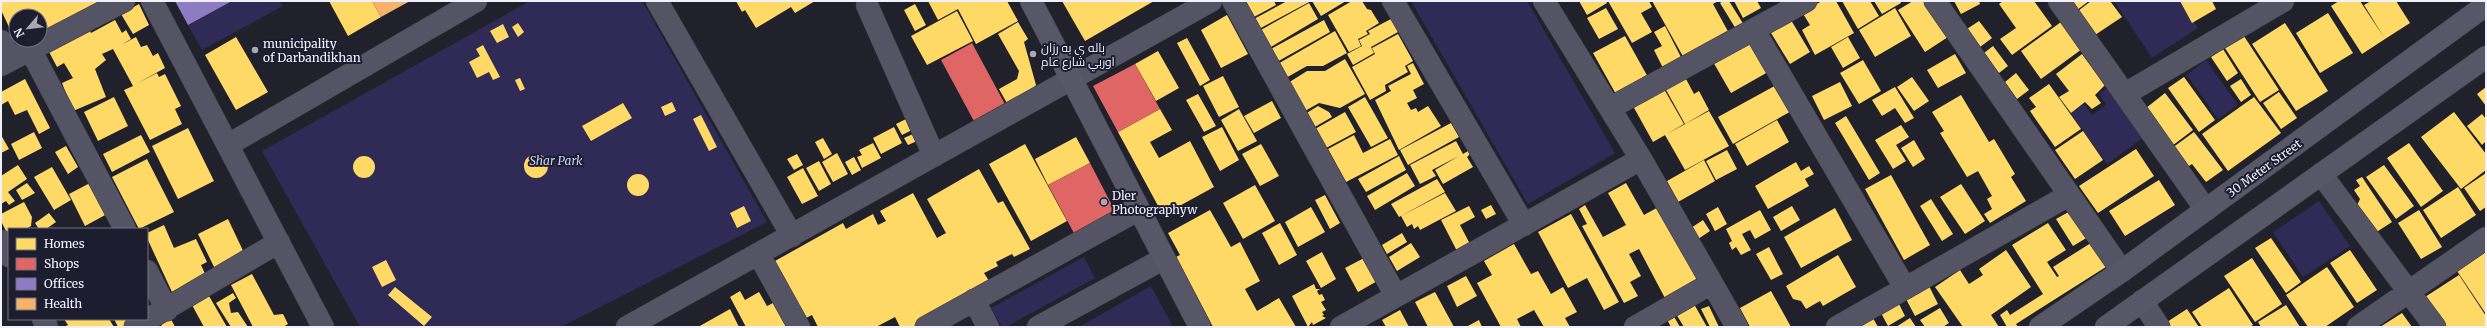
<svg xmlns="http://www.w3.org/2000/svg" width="2487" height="328" font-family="Merriweather,Cairo,serif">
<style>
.green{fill:#2f2b56}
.homes{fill:#ffd966}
.shops{fill:#e06666}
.offices{fill:#8e7cc3}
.health{fill:#f6b26b}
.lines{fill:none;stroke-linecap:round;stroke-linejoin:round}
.street-casing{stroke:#3b3b44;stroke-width:23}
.secondary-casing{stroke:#3b3b44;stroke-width:23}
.street{stroke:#555464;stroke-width:22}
.secondary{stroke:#575768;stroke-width:22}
.poi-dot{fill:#a8a8b4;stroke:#1d1d30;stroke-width:1.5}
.labels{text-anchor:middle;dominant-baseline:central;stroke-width:4;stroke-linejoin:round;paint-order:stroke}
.poi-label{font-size:12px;fill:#f1f1fe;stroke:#1d1d30;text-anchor:start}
.park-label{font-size:12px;font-style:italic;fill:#cbccf4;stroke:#1d1d30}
.street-label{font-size:12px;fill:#f1f1fe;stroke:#1d1d30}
</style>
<rect width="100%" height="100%" fill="#21212c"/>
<path class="green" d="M232 1H280L283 6 202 50 188 25Z
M530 1H642L767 222 561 327H360L262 151Z
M1411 1H1527L1615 153 1528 204Z
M2114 1H2180L2198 28 2152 58Z
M2206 60 2238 105 2218 119 2187 75Z
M2108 87 2144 137 2107 164 2071 114 2084 104 2092 115 2106 105 2099 94Z
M2319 201 2350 246 2303 277 2273 232Z
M1084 257 1095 278 1006 327H1002L991 308Z
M1151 286 1173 327H1079Z"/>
<path class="homes" d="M1 1H107L40 33V16H16V40H25L17 44 1 10Z
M329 1H372L381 17 348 36Z
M736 1H815L795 13 791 7 756 28 745 10 742 12Z
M928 1H1007L1018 21 976 44 958 9 938 20Z
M1062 1H1154L1085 41Z
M1243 1H1274L1276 5 1252 18Z
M1287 1H1311L1257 30 1252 20Z
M1312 1H1346L1321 16Z
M1352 1H1362L1367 9 1371 10 1379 23 1366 31 1368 34 1358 39 1361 46 1349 52 1328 15Z
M1579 1H1606L1607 3 1587 15Z
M1608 1H1649L1652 7 1641 13 1652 32 1632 43Z
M1652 1H1718L1713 4 1730 35 1685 60Z
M1723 1H1729L1744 25 1736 29 1720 3Z
M1734 1H1757L1761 8 1743 18Z
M1822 1H1836L1854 33 1815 55 1802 30 1810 25 1802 12Z
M1842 1H1870L1879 16 1858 29Z
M1874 1H1900L1901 3 1882 14Z
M1913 1H1926L1948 37 1925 52 1898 10Z
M1954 1H1979L1980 4 1961 14Z
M2003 1H2034L2052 26 2012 55 2000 39 2016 28 1999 4Z
M2070 1H2089L2077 10Z
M2091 1H2110L2122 17 2095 35 2078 11Z
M2180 1H2212L2216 9 2192 23Z
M2339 1H2360L2385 39 2362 54 2331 6Z
M2371 1H2396L2410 23 2385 39 2364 5Z
M1309 3 1318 19 1269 48 1259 31Z
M139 4 149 25 133 34 121 14Z
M915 4 926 25 915 31 904 10Z
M1606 8 1618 29 1599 39 1587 18Z
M1895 8 1911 36 1875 57 1859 30Z
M957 11 973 41 927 65 911 36Z
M2328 13 2353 53 2320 73 2296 33Z
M1227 15 1248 54 1221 68 1201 30Z
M1391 19 1398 32 1371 47 1374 53 1353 65 1347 54 1362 46 1359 40 1370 34 1368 31Z
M115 20 122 33 126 30 131 39 121 45 136 37 141 47 147 45 153 56 158 53 165 68 136 84 157 73 159 77 165 74 181 106 175 109 182 124 150 140 124 90 133 86 113 49 102 54 106 60 95 69 106 97 73 111 62 83 73 78 64 63 57 67 47 48 88 26 91 33Z
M1324 20 1330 32 1275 63 1269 50Z
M1791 20 1810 52 1790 64 1771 33Z
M1979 21 1992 38 1980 47 1967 29Z
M1018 22 1028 39 1024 42 1036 85 1029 94 1008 105 999 89 1017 79 1019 71 998 34Z
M2061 22 2082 49 2041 79 2021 51Z
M518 23 524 32 518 37 512 27Z
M2285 23 2328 91 2296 111 2252 44Z
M503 24 509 37 497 43 490 31Z
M1665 26 1683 61 1664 70 1654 50 1662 46 1654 32Z
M1335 31 1347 53 1323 66H1307L1284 79 1276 65Z
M2242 33 2279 90 2260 102 2223 45Z
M1398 34 1413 61 1405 66 1408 72 1385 85 1386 91 1370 100 1352 67 1375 54 1372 48Z
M1625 36 1649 79 1617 96 1593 53Z
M236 37 268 92 236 110 205 55Z
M1848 37 1860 58 1843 68 1831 47Z
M1187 38 1210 80 1200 86 1177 43Z
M1750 39 1768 72 1731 93 1712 60Z
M483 45 500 77 493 80 489 72 477 78 469 62 480 56 476 49Z
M1993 46 2008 66 1999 73 1984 53Z
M2223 49 2238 73 2227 81 2211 57Z
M1158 51 1179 88 1156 101 1135 64Z
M1955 54 1966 73 1938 88 1927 70Z
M2082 54 2105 85 2095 95 2101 103 2092 109 2085 102 2071 113 2059 97 2069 91 2056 74Z
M1345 59 1365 94 1340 108 1319 103 1305 111 1288 83 1307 71H1325Z
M1863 60 1881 91 1859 104 1840 73Z
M1413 63 1424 84 1413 90 1417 98 1407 103 1411 110 1416 108 1418 112 1428 106 1441 126 1399 150 1375 100 1391 91 1388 86 1411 74 1407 66Z
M2016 73 2029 90 2017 99 2005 82Z
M1223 76 1239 107 1219 117 1203 86Z
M1685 77 1694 94 1699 91 1709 110 1685 124 1665 88Z
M1912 77 1929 101 1914 111 1897 87Z
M2184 77 2215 120 2199 132 2168 88Z
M520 78 525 89 520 91 515 80Z
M25 79 50 128 39 134 27 110 15 115 8 101 1 105V92Z
M2241 79 2251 95 2241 102 2230 86Z
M1840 82 1852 106 1824 120 1812 96Z
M1780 83 1795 109 1733 144 1718 117Z
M2049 84 2081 129 2055 147 2030 111 2036 107 2029 98Z
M1895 87 1914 118 1905 123 1895 108 1882 116 1872 100Z
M2486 87V106L2477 94Z
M1664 89 1684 124 1653 142 1633 106Z
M2279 92 2297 118 2281 129 2263 103Z
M2165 93 2193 130 2168 149 2141 112Z
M1198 94 1216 126 1204 132 1186 100Z
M1961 95 1989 142 1994 139 2015 174 2011 177 2026 201 1990 223 1984 214 1992 209 1987 199 1992 196 1978 171 1967 177 1940 133 1944 131 1932 112Z
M114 97 128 126 98 141 84 112Z
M1365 97 1388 138 1371 147 1348 107Z
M2254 97 2281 133 2228 171 2202 134Z
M1272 101 1281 118 1254 133 1244 116Z
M672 102 676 111 665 116 661 107Z
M623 103 632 118 591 141 582 126Z
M1318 106 1329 112 1332 117 1313 128 1305 114Z
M1160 109 1172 130 1150 142 1159 158 1190 141 1214 187 1163 215 1118 132Z
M1239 109 1257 141 1238 151 1221 120Z
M1709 111 1729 146 1685 170 1665 135Z
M1345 112 1356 132 1326 148 1315 129Z
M2454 112 2486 154V170L2461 189 2421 137Z
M2482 114 2486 119V141L2482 145 2467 126Z
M701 115 717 147 709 151 693 119Z
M1846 116 1880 173 1869 180 1835 123Z
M908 118 914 129 902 135 896 124Z
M1777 120 1789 142 1747 166 1735 144Z
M1451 123 1459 137 1408 165 1400 150Z
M1901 125 1909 137 1896 145 1906 161 1893 169 1875 140Z
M894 127 902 143 881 154 873 138Z
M1222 127 1239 160 1220 171 1202 137Z
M188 128 214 181 178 199 152 146Z
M2083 131 2103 160 2075 179 2055 150Z
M34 132 42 148 19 160 11 144Z
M2194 132 2223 170 2206 182 2192 164 2183 170 2168 151Z
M913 134 917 141 908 145 904 138Z
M1 135 9 149 1 153Z
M141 135 150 152 112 172 103 154Z
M1354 135 1363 153 1390 139 1398 155 1346 182 1328 149Z
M1076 137 1090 163 1048 185 1035 159Z
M823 138 832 154 824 159 815 142Z
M1914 140 1925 159 1913 167 1901 148Z
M1456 141 1463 154 1468 151 1470 154 1467 157 1473 167 1443 184 1435 170 1459 156 1432 170 1436 176 1420 184 1410 165Z
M873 143 881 158 862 168 857 157 862 155 859 150Z
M2409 143 2443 191 2421 207 2387 158Z
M1025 144 1067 221 1031 241 989 164Z
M1261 144 1279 176 1260 186 1242 154Z
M66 146 78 167 68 174 55 152Z
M2136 149 2154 176 2098 213 2079 186Z
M1727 150 1737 169 1716 180 1706 161Z
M837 153 848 174 833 182 822 162Z
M797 154 803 165 794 170 787 159Z
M524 166a12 12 0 1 1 24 0a12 12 0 1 1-24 0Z
M1399 156 1406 170 1366 192 1358 179Z
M353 167a11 11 0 1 1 22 0a11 11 0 1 1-22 0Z
M854 157 861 170 852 175 845 162Z
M147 159 174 212 139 229 112 177Z
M1704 160 1715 181 1678 202 1667 181Z
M819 161 831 184 819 191 806 168Z
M1796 162 1801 171 1809 166 1814 174 1805 179 1809 186 1768 209 1755 186Z
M18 165 27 179 8 192 15 201 9 205 6 201 1 204V176Z
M2384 165 2414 206 2396 219 2366 177Z
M52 167 71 200 54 210 34 177Z
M803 168 818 196 802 204 787 177Z
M979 169 998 203 1003 201 1030 249 1014 257 1012 254 996 262 998 266 984 273 989 281 916 327H900L895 317 876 327H818L812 315 806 318 775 261 843 223 846 229 873 214 878 225 886 221 880 211 913 193 937 238 946 233 927 199Z
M1407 173 1415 186 1375 210 1367 196Z
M2486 173V207L2480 211 2464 188Z
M627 185a11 11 0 1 1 22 0a11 11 0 1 1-22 0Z
M1891 175 1930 245 1904 260 1865 189Z
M2362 177 2392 222 2372 235 2355 210 2360 199 2354 190 2360 186 2356 180Z
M1437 179 1445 192 1399 217 1391 204Z
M2159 180 2175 205 2125 236 2109 211Z
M27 183 35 193 22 200 16 190Z
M90 183 107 214 85 226 69 194Z
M1626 183 1644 215 1662 205 1703 280 1666 300 1639 249 1629 254 1641 276 1630 282 1638 296 1624 303 1582 226 1587 224 1579 209 1585 205 1603 237 1626 225 1608 193Z
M1961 184 1985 221 1965 234 1940 197Z
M1255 185 1275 221 1243 239 1223 203Z
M2458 187 2476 215 2441 238 2423 210Z
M1445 193 1456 211 1420 230 1418 226 1414 229 1412 224 1407 227 1401 216Z
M1325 195 1340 223 1330 229 1315 200Z
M1931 199 1953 234 1942 241 1920 206Z
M24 202 32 217 31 226 26 229H9V237L1 221V214Z
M1491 205 1496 214 1486 219 1481 210Z
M744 206 751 221 737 228 730 213Z
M1469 206 1475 217 1460 225 1470 244 1457 251 1441 220Z
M1792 206 1800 220 1781 231 1773 217Z
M1311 207 1325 232 1298 247 1285 222Z
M1718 207 1727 224 1715 231 1706 214Z
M1835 208 1852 240 1801 268 1784 237Z
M1210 210 1231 247 1240 242 1260 281 1245 289 1257 311 1279 298 1296 327H1213L1176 257 1180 255 1168 233Z
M1760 210 1771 230 1755 239 1750 230 1742 234 1751 250 1741 255 1736 247 1732 250 1729 243 1732 241 1726 229Z
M2072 210 2088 237 2073 246 2056 219Z
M2419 210 2442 247 2421 259 2398 223Z
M49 213 56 222 46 229H39L35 223Z
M1571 214 1619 302 1604 310 1587 278 1568 288 1538 232Z
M228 219 246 257 216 271 198 234Z
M1703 220 1710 231 1698 239 1691 228Z
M1280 223 1297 255 1279 265 1262 233Z
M2048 223 2066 250 2047 262 2057 277 2059 276 2053 267 2094 241 2109 265 2016 324 2018 327H2007L2000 315 2007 310 2010 315 2043 294 2012 245Z
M164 225 174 248 196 239 207 262 201 265 206 276 172 292 147 238V233Z
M1402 233 1407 242 1387 254 1382 245Z
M2271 238 2301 282 2286 293 2255 248Z
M1411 243 1420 257 1397 271 1389 257Z
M1514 244 1531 274 1538 271 1551 294 1563 287 1577 312 1565 318 1570 327H1544L1534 310 1517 319 1521 327H1501L1477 283 1492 275 1484 261Z
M1769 247 1783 274 1771 280 1756 254Z
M2006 250 2031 287 1991 315 1999 327H1963L1935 287 1960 270 1969 284 1983 275 1979 269Z
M2350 250 2377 290 2357 303 2330 263Z
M1322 252 1336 279 1321 288 1306 261Z
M2486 252V314L2457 271Z
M1838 255 1856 287 1823 306 1820 301 1806 309 1801 301 1793 299 1786 286Z
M1366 257 1379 280 1358 292 1345 268Z
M2252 258 2282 304 2255 322 2224 276Z
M386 260 396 280 382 287 372 267Z
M2327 267 2354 307 2325 327H2308L2286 295Z
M252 274 274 315 283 314 288 324 283 327H253L231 285Z
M2459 275 2486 316V327H2445L2425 297Z
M1466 276 1477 296 1457 307 1447 286Z
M1314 284 1316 289H1320L1317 291 1319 295 1322 294 1325 300 1321 302 1326 310 1322 312 1324 315 1322 316 1326 318 1313 325 1312 322 1308 327 1292 296Z
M1929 286 1938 304 1915 316 1906 299Z
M395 287 432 317 424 326 388 295Z
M2229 288 2253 325 2250 327H2202L2192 312Z
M740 291 745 300 759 292 767 306 777 301 791 327H746L730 297Z
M1771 291 1791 327H1750L1740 308Z
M1435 292 1454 327H1428L1415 302Z
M233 293 236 298 229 303 231 313 238 312 248 327H231L216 303Z
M209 296 227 327H204L192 305Z
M1694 304 1707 327H1684L1676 314Z
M1899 304 1905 316 1888 326 1881 313Z
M2286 305 2300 327H2261L2258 322Z
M1709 306 1719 327H1710L1701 309Z
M1940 308 1949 323 1943 327H1925L1920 320Z
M730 309 739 327H698Z
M2187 309 2199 327H2170L2167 322Z
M1400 310 1409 327H1386L1382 320Z
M1672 313 1680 327H1671L1665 316Z
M2402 313 2412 327H2380Z
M1873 318 1878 327H1857Z
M1910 318 1916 327H1896Z
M64 319H109L114 327H64L68 325Z
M114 319H138L124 327H118Z
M171 319 175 327H163L161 325Z
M1479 320 1482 327H1466Z"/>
<path class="shops" d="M972 43 1006 106 975 123 941 60Z
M1135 64 1160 109 1118 132 1093 86Z
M1090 163 1116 213 1075 235 1048 185Z"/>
<path class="offices" d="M175 1H232L188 25Z"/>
<path class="health" d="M372 1H410L381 17Z"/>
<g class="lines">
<g class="street-casing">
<path id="street" d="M152 1 323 327
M657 1 792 236
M1233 1 1396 296
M1393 1 1524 225
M1544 1 1641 159 1737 327
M1935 1 2122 271
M2059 1 2206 210
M867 5 934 156
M1754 30 1905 288
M1 41 11 59
M30 49 125 229
M1 65 124 1
M2125 94 2283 1
M1610 108 1806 1
M228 145 476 1
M2321 174 2435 327
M1 241 9 256
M759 255 799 327
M147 271 167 310
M974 300 988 327
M2142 301 2159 327
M43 319 47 327
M135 327 279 242
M627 327 1211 1
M926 327 1138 210
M1038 327 1163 259
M1341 327 1641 159
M1635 327 1712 283
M1837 327 2069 195
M2358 327 2486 238"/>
</g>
<g class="secondary-casing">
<path id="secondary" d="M1031 1 1200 327
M2040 327 2122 271 2486 5
M2106 327 2486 57"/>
</g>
<use href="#street" class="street"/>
<use href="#secondary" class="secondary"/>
</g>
<g class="poi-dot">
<circle cx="255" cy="50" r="4"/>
<circle cx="1033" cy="54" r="4"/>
<circle cx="1104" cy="202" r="4"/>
</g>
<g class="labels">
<g class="poi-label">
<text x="263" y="43">municipality<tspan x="263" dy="14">of Darbandikhan</tspan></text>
<text x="1041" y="47">باله ي به رزان<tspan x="1041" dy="14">اوربي شارع عام</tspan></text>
<text x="1112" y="195">Dler<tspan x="1112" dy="14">Photographyw</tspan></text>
</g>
<g class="park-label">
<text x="556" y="160">Shar Park</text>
</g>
<g class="street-label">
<text transform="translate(2264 168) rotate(-36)">30 Meter Street</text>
</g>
</g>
<rect width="2487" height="328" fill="none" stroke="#f1f1fe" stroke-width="4"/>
<rect x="8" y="228" width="140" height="92" fill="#1d1d30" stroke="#727282"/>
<rect x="16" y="238" width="20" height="12" fill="#ffd966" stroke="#727282"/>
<text x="44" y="248" font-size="12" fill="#f1f1fe">Homes</text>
<rect x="16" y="258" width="20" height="12" fill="#e06666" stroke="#727282"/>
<text x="44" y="268" font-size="12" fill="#f1f1fe">Shops</text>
<rect x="16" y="278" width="20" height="12" fill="#8e7cc3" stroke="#727282"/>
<text x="44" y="288" font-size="12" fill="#f1f1fe">Offices</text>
<rect x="16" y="298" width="20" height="12" fill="#f6b26b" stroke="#727282"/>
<text x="44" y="308" font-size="12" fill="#f1f1fe">Health</text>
<g transform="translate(28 28) rotate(242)"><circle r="19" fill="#1d1d30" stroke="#727282"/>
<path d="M0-3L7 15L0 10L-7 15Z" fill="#a8a8b4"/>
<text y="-6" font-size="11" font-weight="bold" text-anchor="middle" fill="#f1f1fe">N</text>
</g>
</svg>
